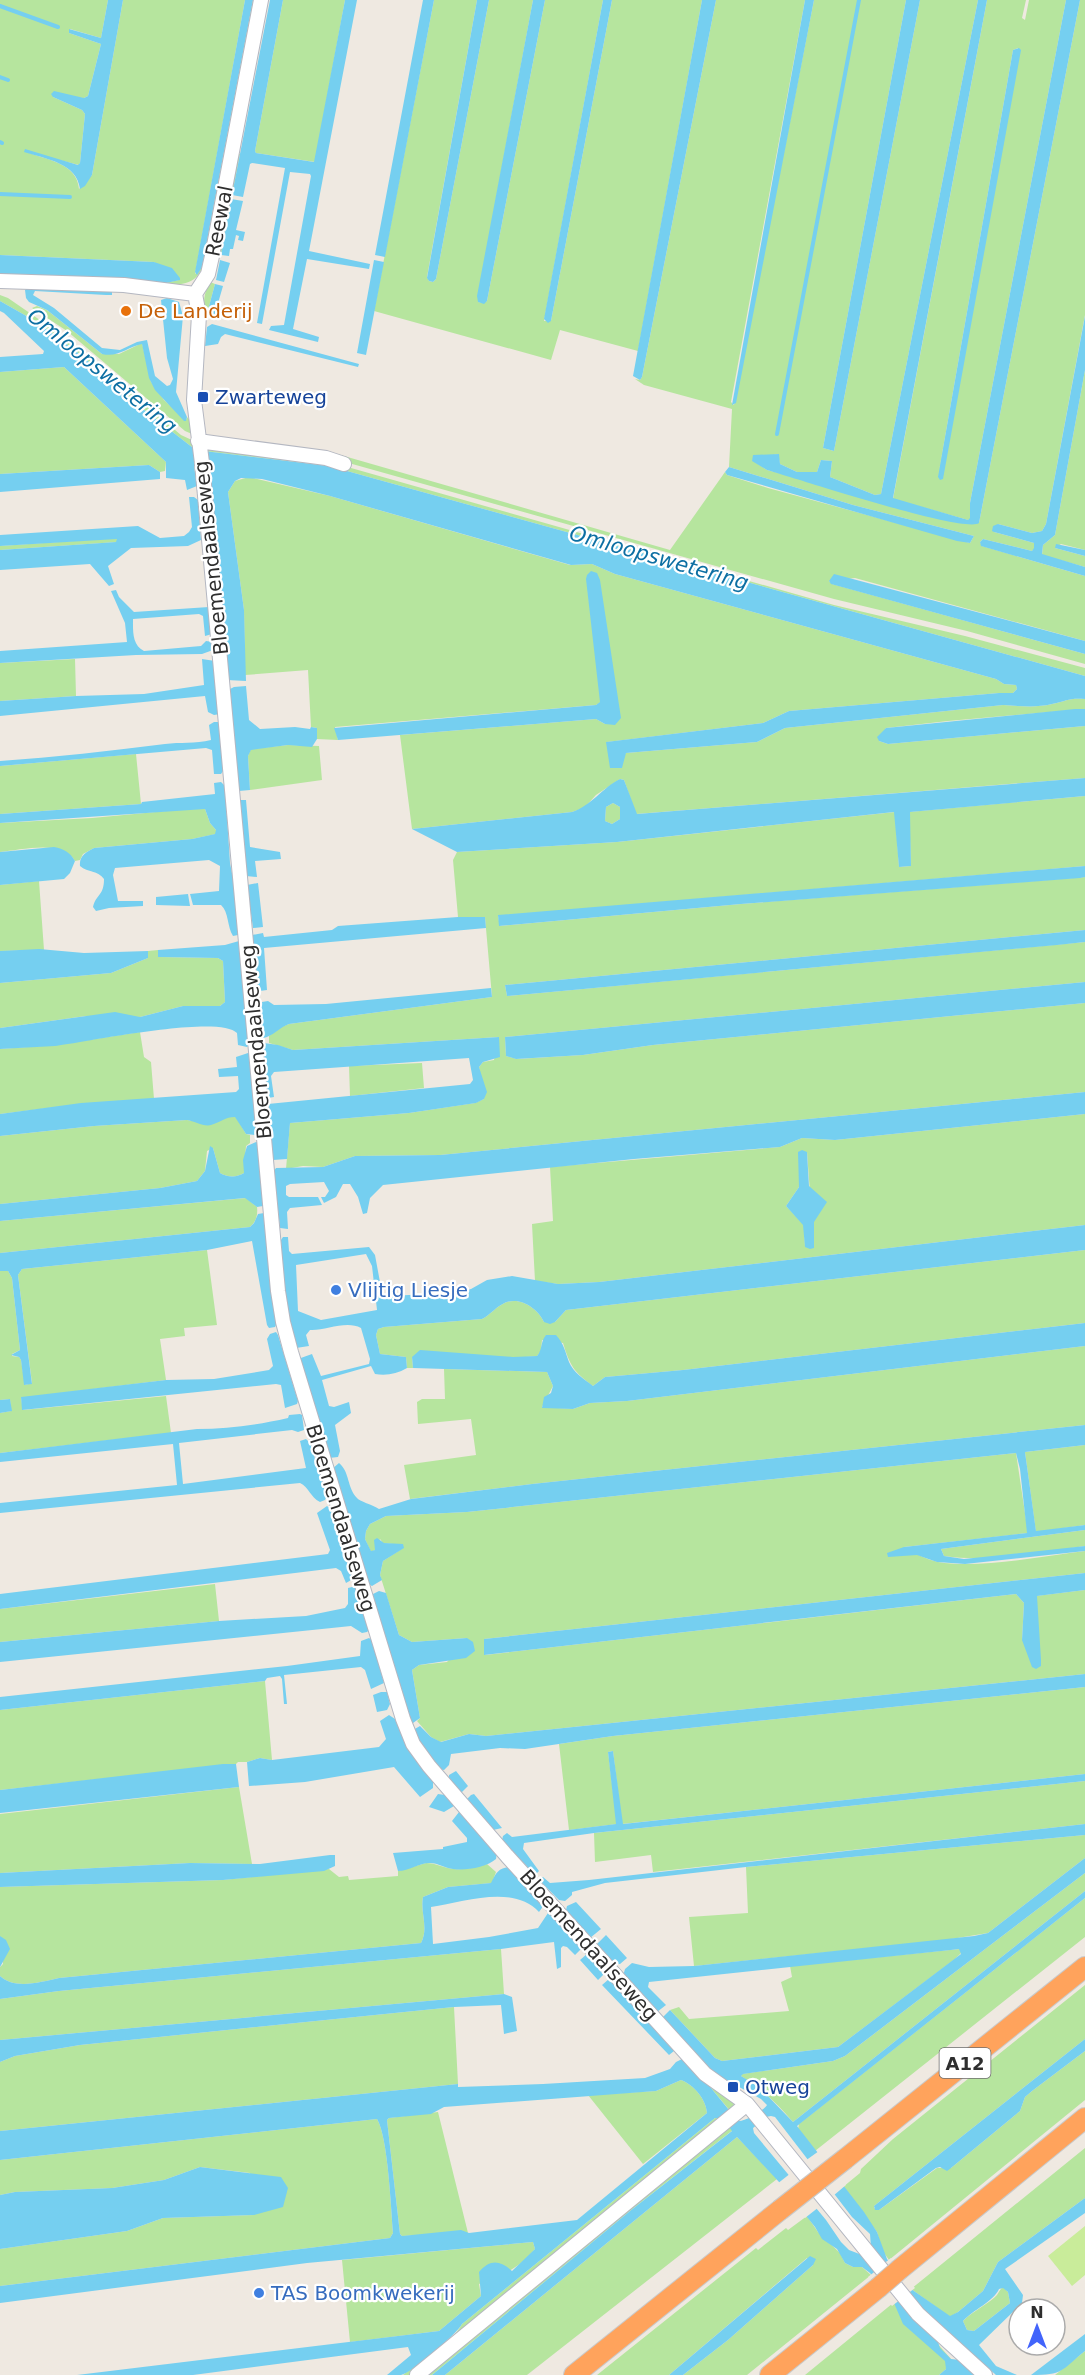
<svg xmlns="http://www.w3.org/2000/svg" width="1085" height="2375" font-family="'DejaVu Sans',sans-serif">
<style>
.green{fill:#b6e59e;fill-rule:evenodd}
.pitch{fill:#c9ec9a}
.water{fill:#75cff0;fill-rule:evenodd}
.pier{fill:#efe9e1}
.lines{fill:none;stroke-linecap:round;stroke-linejoin:round}
.stream{stroke:#75cff0;stroke-width:4}
.minor-casing{stroke:#b4b7c1;stroke-width:16}
.highway-casing{stroke:#c9c9c9;stroke-width:22}
.minor{stroke:#fff;stroke-width:14}
.highway{stroke:#ffa35c;stroke-width:20}
.highway-bridge-casing{stroke:#c9c9c9;stroke-width:22;stroke-linecap:butt}
.highway-bridge{stroke:#ffa35c;stroke-width:20}
.food-dot{fill:#e8710a;stroke:#fff;stroke-width:2}
.transit-dot{fill:#1a4fb4;stroke:#fff;stroke-width:2}
.shop-dot{fill:#3f7fe0;stroke:#fff;stroke-width:2}
.labels{text-anchor:middle;dominant-baseline:central;stroke-width:4.5;stroke-linejoin:round;paint-order:stroke}
.shield{fill:#fff;stroke:#6d6d6d;stroke-width:1.5}
.shield-label{font-size:18px;font-weight:bold;fill:#2e2e2e}
.street-label{font-size:20px;fill:#2e2e2e;stroke:#fff}
.food-label{font-size:20px;fill:#c56008;stroke:#fff;text-anchor:start}
.transit-label{font-size:20px;fill:#164399;stroke:#fff;text-anchor:start}
.shop-label{font-size:20px;fill:#366cbe;stroke:#fff;text-anchor:start}
.water-label{font-size:21px;font-style:italic;fill:#0d6fa3;stroke:#fff}
</style>
<rect width="100%" height="100%" fill="#efe9e1"/>
<path class="green" d="M0 0H108L101 38 70 29 69 33 101 44 88 96 84 98 53 97 82 110 85 114 80 163 79 165 24 151C45 160 77 162 79 189L92 175 123 0H245L195 274 202 267 253 0H255L208 253C199 280 194 285 165 285V283L179 280 154 262 0 255Z
M283 0H345L315 162 256 153 255 151Z
M434 0H477L427 277 429 281 433 282 436 279 489 0H533L478 296V302L483 303 487 301 545 0H603L544 321H551L612 0H702L638 351 560 330 551 360 374 311Z
M716 0H805L731 402 734 405 814 0H906L823 448 834 451 920 0H978L881 494 875 495 830 477 832 461 821 460 817 472H797L780 464 778 454 752 460 767 470 979 523 1080 0H1085V315L1046 524 1042 531 1032 533 998 524 994 532 1034 543 1035 548 1032 551 983 539 980 542 982 546 1085 576V641L855 578 829 581 832 584 1085 654V664L967 631 834 599 338 460 336 457 337 454 670 550 725 472 727 475 768 488 970 543 974 536 853 505 729 467 732 409 644 385 635 379 640 380 642 377Z
M987 0H1026L1022 18 1025 20 1029 0H1066L970 503V519L968 520 893 499ZM1018 48 938 477 1013 50Z
M236 154H240L221 255 218 253Z
M210 282 215 284 208 310 215 316V318L205 314C203 301 204 293 210 282Z
M0 295 8 298 63 336 181 435 194 441 197 451 107 381 85 358 37 322 0 301Z
M37 306 47 310 102 354H119L142 343 151 382 164 400 186 420 187 417 191 422 192 434 185 431 67 331 32 308Z
M64 367 166 462 165 471 160 472 149 465 0 474V372Z
M1085 370V550L1061 544 1055 548 1085 556V567L1042 555 1043 545 1055 535Z
M203 445 344 466 834 605 965 636 1085 668V676L329 466 204 451Z
M249 477 330 496 570 565 592 564 615 574 996 679 1004 684 1016 685 1017 689 1013 693H999L789 711 763 723 607 742 611 768 626 753 757 742 785 728 1003 705C1019 706 1036 708 1052 704 1068 701 1067 698 1085 699V709L948 721 886 728 879 741 888 744 1085 726V778L636 814 624 780 620 779 596 795 584 808 572 812 412 829 400 735 596 719 605 724 586 579 601 695V702L596 705 335 727 338 740 317 739V728L311 727 308 670 245 675 244 610 228 492 235 481Z
M117 538V542L0 550V546Z
M75 659 76 696 0 701V663Z
M288 745 319 746 322 780 250 790 248 756 251 749Z
M136 754 141 804 0 814V766Z
M1085 796V866L498 916 500 926 741 904 1085 877V930L505 985 507 996 1085 942V982L505 1037 506 1056 517 1059 583 1055 653 1045 1085 1003V1092L440 1155 355 1156 323 1167 303 1166 286 1169 290 1123 409 1113 475 1103 484 1099C485 1082 481 1081 479 1067L483 1062 494 1060 499 1037 293 1050 269 1043V1036L281 1027 289 1024 492 997 485 917H458L453 860 457 852 617 842 895 812 899 867 911 866 909 812Z
M613 803 620 807V819L612 824 605 821 606 807Z
M198 808 205 809 210 823 216 830V834L192 839 94 848 83 854 80 860 75 861C63 839 21 850 0 852V823L92 818Z
M39 881 44 950 0 951V885Z
M158 950 159 957 218 958 223 961 225 1002 220 1006H183L140 1017 86 1016 0 1028V983L111 973 148 958V951Z
M140 1032 144 1057 151 1062 154 1099 81 1104 0 1114V1049L56 1045Z
M422 1063 424 1088 350 1096 349 1066Z
M1085 1114V1225L599 1282 558 1284 535 1281 532 1224 553 1221 550 1167 780 1147 802 1138 835 1140ZM807 1152 814 1247H805L804 1225 786 1206 799 1187Z
M224 1117H236L246 1134 250 1135V1143L246 1146 244 1173C236 1178 227 1177 220 1173L213 1148 207 1151 205 1171 197 1181 160 1188 0 1204V1136L94 1126 187 1120C210 1123 201 1129 224 1117Z
M246 1198 257 1207C258 1215 256 1222 250 1227L0 1253V1221Z
M207 1250 217 1325 184 1328 185 1336 160 1339 166 1380 21 1398 23 1410 166 1396 171 1433 0 1453V1413L11 1411 10 1399 0 1400V1271H8L12 1278 20 1350 12 1354V1356L19 1357 21 1360 25 1385 32 1383 18 1275 22 1269Z
M1085 1250V1323L683 1370 605 1377 593 1386C574 1372 570 1366 563 1343L542 1340 541 1351 537 1356 526 1357H412L413 1368H407L406 1357 380 1354 376 1335 378 1329 384 1327 482 1319C490 1315 494 1309 501 1305 517 1294 537 1307 544 1322H555L566 1310Z
M1085 1346V1425L532 1484 410 1499 404 1465 476 1455 471 1419 418 1424 417 1402 422 1399H445L444 1369 547 1372 553 1386 542 1407 573 1409 590 1403 627 1401Z
M1085 1445V1525L1036 1532 1025 1452Z
M1016 1453 1028 1533 904 1547C915 1554 926 1559 938 1562 978 1569 1043 1556 1085 1551V1573L484 1639 485 1655 1016 1594 1024 1603 1022 1640 1038 1627 1036 1596 1085 1590V1674L486 1736 469 1734 440 1742 431 1737 417 1721 420 1718 412 1670 419 1665 447 1662 467 1638 412 1642 399 1635 380 1575 383 1561 403 1548V1545L383 1543 380 1539 375 1550 371 1552 365 1539 366 1531 370 1524 386 1516 467 1512Z
M1085 1530V1546C1039 1552 990 1563 944 1556L941 1549Z
M215 1584 219 1621 0 1642V1609Z
M265 1681 272 1760 260 1758 247 1762H238L236 1764 0 1790V1710Z
M1085 1687V1774L622 1824 613 1751 608 1752 617 1824 569 1830 559 1744 613 1736Z
M1085 1781V1824L653 1872 651 1855 595 1862 594 1833Z
M239 1787 252 1864 190 1863 0 1873V1814Z
M1085 1835V1858L988 1933 939 1941 694 1966 689 1917 748 1913 746 1867Z
M426 1863C436 1863 444 1868 454 1869 466 1870 476 1867 487 1864L496 1872 492 1883 448 1887 423 1897C420 1913 429 1928 421 1943L59 1978C40 1982 15 1990 0 1976V1967L3 1964 0 1936V1887L223 1880 329 1869 339 1877 348 1876 349 1880 398 1876V1871Z
M1085 1873V1891L793 2122C778 2104 761 2089 741 2076L742 2074 833 2061 845 2056Z
M1085 1898V1937L815 2151 798 2129 799 2124Z
M501 1949 504 1994 0 2040V1999L59 1991Z
M960 1949 961 1953 955 1959 838 2047 722 2061 715 2058 670 2010 679 2007 689 2019 789 2011 781 1982 792 1977 790 1966Z
M1085 1985V2039L874 2206V2208L879 2210 937 2168H951L1020 2111 1025 2097 1032 2091 1085 2051V2100L889 2260 882 2250 877 2232 843 2187 860 2173 861 2169 893 2139Z
M454 2007 458 2084 0 2131V2062L15 2056 80 2045Z
M685 2058 734 2104 731 2112 711 2088 682 2059Z
M681 2080C694 2085 706 2099 707 2113L643 2164 588 2095 656 2091Z
M438 2112 468 2233 402 2236 400 2234 387 2120 389 2118Z
M715 2118 723 2119 733 2130 630 2211 432 2375H403C422 2359 450 2346 462 2324Z
M377 2119C388 2137 391 2209 393 2233L390 2238 0 2286V2249L127 2231 163 2218 254 2215 250 2173 200 2167 164 2180 112 2188 15 2192 0 2195V2160Z
M737 2137 777 2179 527 2375H445Z
M1085 2148V2198L998 2262 983 2291 958 2312 950 2317 911 2289Z
M807 2216 818 2232 840 2253 845 2263 853 2267H862L871 2275 747 2375H683L728 2340 813 2265 807 2258 669 2375H597L756 2248 758 2250 786 2228 788 2230Z
M533 2242 535 2249C518 2269 503 2275 479 2284L481 2296 439 2331 350 2342 342 2260Z
M1003 2287 1008 2292 1010 2303 974 2331 967 2330 963 2321C973 2311 990 2303 997 2295 999 2292 1000 2289 1003 2287Z
M898 2299 951 2359 946 2369 939 2375H805Z
M1085 2351V2375H1055Z"/>
<path class="pitch" d="M1085 2226V2275L1072 2286 1048 2256Z"/>
<path class="water" d="M108 0H123L92 175 85 186 80 189C77 163 46 159 24 152L25 149 78 165 80 163 85 114 82 110 53 97 51 94 54 91 84 98 88 96 101 44 69 33V29L101 38Z
M245 0H253L202 267 197 275 195 272Z
M270 0H283L255 151 256 153 314 162 345 0H357L309 251 370 264 369 269 307 259 293 329 319 337 318 342 269 330 271 326 284 325 311 176 310 174 290 172 262 324 257 323 285 168 252 163 250 164 243 197 232 195Z
M423 0H434L385 257 375 255Z
M477 0H489L436 279 433 282 429 281 427 278Z
M533 0H545L487 301 484 304 478 302 477 296Z
M603 0H612L551 321 548 323 544 319Z
M702 0H716L642 377 640 380 633 376Z
M805 0H814L736 403 732 405Z
M906 0H920L834 451 823 448Z
M978 0H987L893 498 968 520 970 518V503L1066 0H1080L979 523C965 534 795 478 767 470L752 461 753 455 779 454 780 464 797 472H817L821 460 832 461 830 477 875 495 881 494Z
M1019 48 1021 50 943 479 940 480 938 477 1013 50Z
M231 199 243 201 236 230 245 232 243 241 238 240 239 236 236 235 233 249H230L229 256 221 255Z
M0 255 154 262 172 268 180 278V280L166 283 101 277 0 275Z
M220 260 230 263 224 282 216 280Z
M374 260 384 262 366 355 357 353Z
M215 284 223 286 214 317 210 316 208 310Z
M28 287 112 291V295H106L35 291 33 295 54 308 102 348 120 350 137 342 147 340 155 376 167 386 170 385 173 379 167 358 161 300 167 298 179 302 183 316 176 392 187 417 186 421H184L155 390 149 378 142 344C127 347 118 358 102 354L47 310 29 302 26 298 25 290Z
M0 301 37 322 85 358 107 381 197 451 198 460 194 466 197 486 187 490 185 480 166 478V462L64 367 0 372V357L43 354 44 351 4 313 0 311Z
M1085 316V370L1055 535 1043 545 1042 554 1085 567V576L981 546 980 542 983 539 1032 551 1034 548V543L994 532 992 531 993 526 998 524 1032 533 1042 531 1046 524Z
M212 324 359 364 358 367 225 334 221 337 218 344 205 346 207 327Z
M204 451 329 466 1085 676V699C1067 698 1068 701 1052 704 1036 708 1019 706 1003 705L785 728 757 742 626 753 622 768H610L606 742 763 723 789 711 999 693H1013L1017 689 1016 685 1004 684 996 679 615 574 592 564 571 565 330 496 262 479 241 478 235 481 228 492 244 610 246 681 227 680Z
M149 465 160 472V479L0 492V474Z
M729 467 853 505 974 536 970 543 957 541 727 475 725 472Z
M189 497H194L198 500 201 540 188 546 131 548 108 566 114 584 109 586 90 564 0 570V550L116 542 117 539 0 546V535L138 526 160 538 184 536 189 532 192 527Z
M1056 544 1085 550V556L1055 548Z
M591 571 597 573 600 580 621 718 615 725 605 724 596 719 338 740 334 728 596 705 600 702 586 579 587 575Z
M834 574 1085 641V654L831 584 829 581Z
M116 590 119 597 134 612 209 607 212 634 205 636 203 616 199 614 133 619C133 631 132 645 144 651L201 646 206 641 213 642V650L202 654 136 655 0 663V651L127 642 125 623 111 591Z
M202 659 215 661 220 714 214 715 208 712 205 696 0 716V701L76 696 144 694 204 685Z
M246 686 249 720 260 729 295 727 310 729 311 727 317 728V739L312 747 288 745 251 750 248 756 250 790 239 791 228 690 234 687Z
M1075 709H1085V726L888 744 879 741 877 737 886 728Z
M214 722H219L221 726 223 771 221 774H214L212 750 206 748 0 766V761C55 757 110 751 165 744 180 742 195 744 211 740L209 725Z
M1085 778V796L910 812 911 866 899 867 894 812 617 842 457 852 412 829 572 812C591 806 602 788 620 779L624 780 637 814ZM613 803 620 807V819L612 824 605 821 606 807Z
M221 782 225 786 230 863 235 889 238 935 233 936C227 927 229 912 221 905H193L190 894 219 891 220 866 209 860 115 868 113 875 118 901H143V906L109 908 96 911 93 907C96 894 104 896 104 879 98 870 88 873 80 866 79 856 86 852 94 848L192 839 215 834 216 830 210 823 205 809 0 823V814L141 804 142 802 215 794 214 783Z
M240 800H246L250 847 280 852 281 859 255 861 257 877 246 876 238 802Z
M54 847C64 849 70 852 75 861L70 873 64 879 0 885V852Z
M1085 866V877L1080 878 741 904 499 926 498 915Z
M258 883 263 927 253 928 247 885Z
M188 894 190 906 156 905V897Z
M458 917H485L486 928 264 948 267 990 260 991 256 984 252 935 263 933 264 937 332 930 338 926Z
M1085 930V942L1057 945 507 996 505 985Z
M239 941 250 1044 247 1047 238 1045 237 1033C219 1014 86 1042 55 1046 37 1047 18 1048 0 1049V1028L115 1012 140 1017 183 1006H220L225 1002 223 961 218 958 158 957V950L225 945Z
M39 949 84 953 148 951V958L111 973 0 983V951Z
M1085 982V1003L653 1045 583 1055 516 1059 506 1056 505 1037Z
M491 988 492 997 289 1024C280 1027 272 1037 263 1038L260 1035 258 1010 262 1002 268 1001 274 1005 326 1004Z
M499 1037 500 1057 483 1062 479 1067 487 1092 484 1099 476 1103 409 1113 290 1123 287 1159 273 1160 268 1104 470 1084 473 1080 469 1058 274 1072 271 1076 274 1097 268 1098 267 1090 265 1088 261 1046 264 1043 278 1045 293 1050Z
M248 1053 251 1054 258 1131 255 1135 246 1134 235 1117C225 1117 221 1122 211 1125 204 1127 194 1121 187 1120L94 1126 0 1136V1114L81 1103 236 1092 239 1089 238 1076 219 1077 218 1069 237 1067 236 1057Z
M1085 1092V1114L835 1140 802 1138 780 1147 634 1159 383 1185 370 1198 367 1213 363 1214 358 1197 350 1184H343L336 1197 324 1203 321 1197H325L329 1191 324 1182 290 1184 286 1186V1195L289 1197H318L322 1205 290 1208 287 1212 288 1229 280 1228 274 1171 276 1168 323 1167 355 1156 440 1155Z
M256 1142 259 1143 263 1206 257 1207 245 1198 0 1221V1204L160 1188 197 1181 205 1171 210 1146 213 1148 220 1173C227 1177 236 1178 244 1173L243 1160 247 1146Z
M802 1150 807 1152 809 1186 827 1202 814 1222V1248L810 1249 805 1247 803 1225 786 1206 799 1187 798 1152Z
M264 1213 276 1325 275 1327 269 1328 267 1325 252 1241 207 1250 22 1269 18 1275 32 1384 24 1385 21 1360 19 1357 11 1355 20 1350 12 1278 8 1271H0V1253L250 1227 254 1223 258 1214Z
M1085 1225V1250L566 1310 555 1322 550 1324 544 1322C537 1307 517 1294 501 1305 494 1309 490 1315 482 1319L384 1327 378 1329 376 1335 380 1354 406 1357 407 1368C397 1374 386 1376 375 1374L371 1366 322 1380 329 1406 334 1407 349 1402 351 1413 335 1425 340 1451 338 1457 329 1458 298 1359 312 1354 321 1376 369 1364 370 1359 361 1328C346 1320 325 1331 310 1330L306 1335 309 1346 296 1348C286 1313 283 1276 281 1240L283 1237H288L289 1251 292 1254 369 1247 375 1255 382 1293 386 1296 455 1293 471 1289 487 1280 512 1276 558 1284 599 1282ZM366 1254 372 1266 377 1310 321 1320 298 1311 296 1265Z
M1085 1323V1346L627 1401 590 1403 573 1409 542 1408 544 1397 551 1393 553 1386 547 1372 413 1368 412 1357 420 1350 513 1357 537 1356C543 1349 540 1342 546 1335H556C564 1344 565 1351 569 1362 573 1372 584 1379 593 1386L605 1377 683 1370Z
M276 1332 278 1335 298 1401 297 1404 285 1408 281 1385 276 1384 22 1410 21 1397 166 1380 214 1379 269 1370 273 1366 267 1339 270 1334Z
M10 1399 12 1411 0 1413V1400Z
M300 1414 302 1415 304 1430 298 1432 292 1430 179 1443 183 1484 306 1468 300 1441 306 1439 310 1443 327 1496 325 1500 320 1502C310 1497 309 1487 300 1483L0 1513V1503L177 1485 173 1444 0 1462V1453L197 1429C228 1429 257 1425 288 1418L289 1415Z
M1085 1425V1445L1025 1452 1036 1531 1085 1525V1530L941 1549 944 1556 964 1559 1085 1546V1551L965 1564 937 1562 917 1555 888 1557 887 1553 904 1547 1027 1533 1020 1469 1016 1453 467 1512 386 1516 370 1524 366 1531 365 1539 371 1551 375 1550 374 1540 377 1538 384 1543 403 1544 404 1548 383 1561 380 1575 382 1580 372 1586 368 1584 332 1469 339 1463C350 1472 347 1488 357 1498 359 1501 373 1505 379 1509L411 1499 532 1484Z
M327 1506 331 1509 353 1579 346 1583 341 1571 336 1568 0 1609V1594L328 1554 330 1550 317 1513Z
M1085 1573V1590L1037 1596 1041 1660V1666L1036 1669 1032 1667 1022 1640 1024 1603 1016 1594 484 1655V1639Z
M352 1587 356 1588 369 1630 367 1632 362 1633 351 1626 0 1662V1642L219 1621 306 1616 345 1608 348 1604V1588Z
M379 1591 386 1593 399 1635 412 1642 467 1638 473 1642 475 1651 466 1658 419 1665 412 1670 420 1718 413 1723 410 1722 371 1595Z
M369 1638 372 1640 384 1683 371 1689 365 1670 361 1667 284 1675 287 1704H284L282 1679 280 1676 267 1678 265 1681 0 1710V1697L287 1666 360 1656 361 1641Z
M1085 1674V1687L613 1736 525 1749 500 1748 451 1754 449 1765 444 1770 438 1769 413 1730 420 1726 431 1737 441 1742 469 1734 486 1736Z
M381 1692H387L390 1704 387 1710 377 1712 373 1695Z
M389 1715 395 1719 407 1748 433 1781V1788L420 1797 394 1767 305 1782 249 1786 247 1762 260 1758 272 1760 379 1747 386 1739 380 1721Z
M613 1751 623 1824 1085 1774V1781L594 1833 524 1843 523 1849 539 1871 535 1875 502 1840 503 1836 507 1833 512 1837 616 1824 608 1752Z
M223 1764H236L239 1787 0 1813V1790Z
M456 1771 468 1786 460 1794 449 1782V1775Z
M438 1794 445 1795 454 1806 444 1812 429 1807Z
M474 1794 502 1828 493 1830 466 1800 471 1795Z
M459 1812 497 1852 496 1859C487 1867 466 1871 453 1869 445 1868 438 1863 430 1863 419 1863 409 1871 398 1871L393 1853 443 1849V1847L467 1842V1838L452 1821Z
M1085 1824V1835L746 1867 605 1883 572 1892V1895L565 1901 559 1900 539 1880 543 1877 550 1883 589 1880Z
M330 1855H335V1866L324 1871 223 1880 0 1887V1873L190 1863 260 1864Z
M1085 1858V1873L845 2056 833 2061 743 2074 741 2076 759 2087 793 2122 1085 1891V1898L797 2126 864 2212 877 2232 887 2259 911 2289 950 2316 958 2312 983 2291 998 2262 1085 2198V2213L1005 2269 1023 2295 1022 2303 979 2345 996 2366 1017 2375H996L919 2306 871 2247 870 2234 852 2217 775 2117 771 2116 766 2117 753 2128 754 2133 826 2220 841 2242 849 2250 862 2255 915 2321 938 2342 940 2348 951 2359 960 2360 974 2375H939L946 2369 945 2361 903 2324 894 2303 870 2273 862 2267H853L845 2263 837 2249 822 2239 815 2227 779 2182 737 2137 445 2375H432L630 2211 732 2131 727 2124 736 2117 739 2121C746 2121 763 2111 767 2105L761 2099 712 2072 662 2018 670 2010 715 2058 722 2061 838 2047 961 1954 959 1949 951 1950 649 1982 648 1987 666 2005 657 2012 623 1976 625 1969 632 1963 649 1967 694 1966 974 1936 988 1933ZM1003 2288 1008 2292 1010 2303 974 2331 967 2330 963 2321C973 2310 994 2301 999 2289Z
M510 1867 544 1905 539 1912C513 1884 464 1902 431 1907L433 1944 489 1937 538 1928 548 1913H551L582 1948 575 1955 567 1947 563 1946 561 1948V1967L557 1969 554 1942 501 1949 59 1991 0 1999V1976C15 1990 40 1982 59 1978L421 1943C429 1928 420 1913 423 1897L448 1887 491 1883C496 1873 498 1868 510 1867Z
M576 1902 601 1929 590 1938 566 1910 567 1906Z
M606 1935 627 1958 620 1964H613L597 1947V1944Z
M0 1936 6 1940 10 1949 0 1967Z
M587 1954 604 1974 598 1980 580 1960Z
M609 1979 674 2051 669 2055 602 1985Z
M504 1994 512 1997 517 2031 504 2034 501 2005 454 2007 80 2045 15 2056 0 2062V2040Z
M1085 2039V2051L1032 2091 1025 2097 1020 2111 951 2168 947 2171 940 2167 936 2168 879 2210H875L874 2206Z
M682 2059 711 2088 729 2110 723 2119 715 2118 462 2324C457 2334 411 2373 401 2375 397 2375 391 2375 387 2375L411 2355 408 2347 193 2375H77L439 2331 481 2296 479 2272C490 2259 500 2260 512 2271L535 2249 533 2242 307 2263 0 2303V2286L390 2238 393 2233C391 2209 388 2137 377 2119L0 2160V2131L458 2084V2087L543 2084 645 2078 670 2069 676 2062ZM681 2080C694 2085 706 2099 707 2113L577 2220 469 2233 461 2230 402 2236 400 2234 387 2120 389 2118 431 2114 444 2107 656 2091Z
M200 2167 281 2177 288 2188 283 2207 254 2215 163 2218 127 2231 0 2249V2195L15 2192 112 2188 164 2180Z
M810 2256 816 2259 813 2265 728 2340 683 2375H669Z
M1085 2334V2351C1060 2371 1064 2375 1031 2375Z"/>
<path class="pier" d="M819 2151 846 2185 833 2196 805 2161Z
M791 2173 819 2207 805 2218 777 2184Z
M891 2258 915 2288 906 2295 882 2265Z
M878 2269 901 2299 892 2306 868 2277Z"/>
<g class="lines">
<path class="stream" d="M0 6 58 27
M0 77 8 80
M0 142 2 143
M0 194 70 197
M777 434 859 0"/>
<g class="minor-casing">
<path id="minor" d="M261 0 212 256 208 274 195 294 199 315 194 400 202 463 278 1291 283 1322 291 1352 403 1719 413 1744 429 1766 507 1856 705 2074 747 2104 918 2314 985 2375
M0 281 124 285 195 294
M198 441 326 458 344 464
M417 2375 747 2104"/>
</g>
<g class="highway-casing">
<path id="highway" d="M845 2159 1085 1967
M900 2269 1085 2118
M574 2375 780 2210
M770 2375 878 2288"/>
</g>
<use href="#minor" class="minor"/>
<use href="#highway" class="highway"/>
<g class="highway-bridge-casing">
<path id="highway-bridge" d="M780 2210 845 2159
M878 2288 900 2269"/>
</g>
<use href="#highway-bridge" class="highway-bridge"/>
</g>
<circle class="food-dot" cx="126" cy="311" r="6"/>
<g class="transit-dot">
<rect x="197" y="391" width="12" height="12" rx="3"/>
<rect x="727" y="2081" width="12" height="12" rx="3"/>
</g>
<g class="shop-dot">
<circle cx="336" cy="1290" r="6"/>
<circle cx="259" cy="2293" r="6"/>
</g>
<g class="labels">
<rect class="shield" x="939.5" y="2048" width="51" height="30" rx="4.5"/>
<g class="shield-label">
<text x="965" y="2063">A12</text>
</g>
<g class="street-label">
<text transform="translate(219 221) rotate(-79)">Reewal</text>
<text transform="translate(211 558) rotate(-96)">Bloemendaalseweg</text>
<text transform="translate(256 1042) rotate(-95)">Bloemendaalseweg</text>
<text transform="translate(341 1518) rotate(73)">Bloemendaalseweg</text>
<text transform="translate(589 1945) rotate(48)">Bloemendaalseweg</text>
</g>
<g class="food-label">
<text x="138" y="311">De Landerij</text>
</g>
<g class="transit-label">
<text x="215" y="397">Zwarteweg</text>
<text x="745" y="2087">Otweg</text>
</g>
<g class="shop-label">
<text x="348" y="1290">Vlijtig Liesje</text>
<text x="271" y="2293">TAS Boomkwekerij</text>
</g>
<g class="water-label">
<text transform="translate(102 371) rotate(39)">Omloopswetering</text>
<text transform="translate(659 558) rotate(16)">Omloopswetering</text>
</g>
</g>
<g transform="translate(1037 2327)"><circle r="28" fill="#ffffff" stroke="#ababab" stroke-width="1.5"/>
<path d="M0-4.5L10 22L0 15L-10 22Z" fill="#4264fb"/>
<text y="-9" font-size="16" font-weight="bold" text-anchor="middle" fill="#2e2e2e">N</text>
</g>
</svg>
